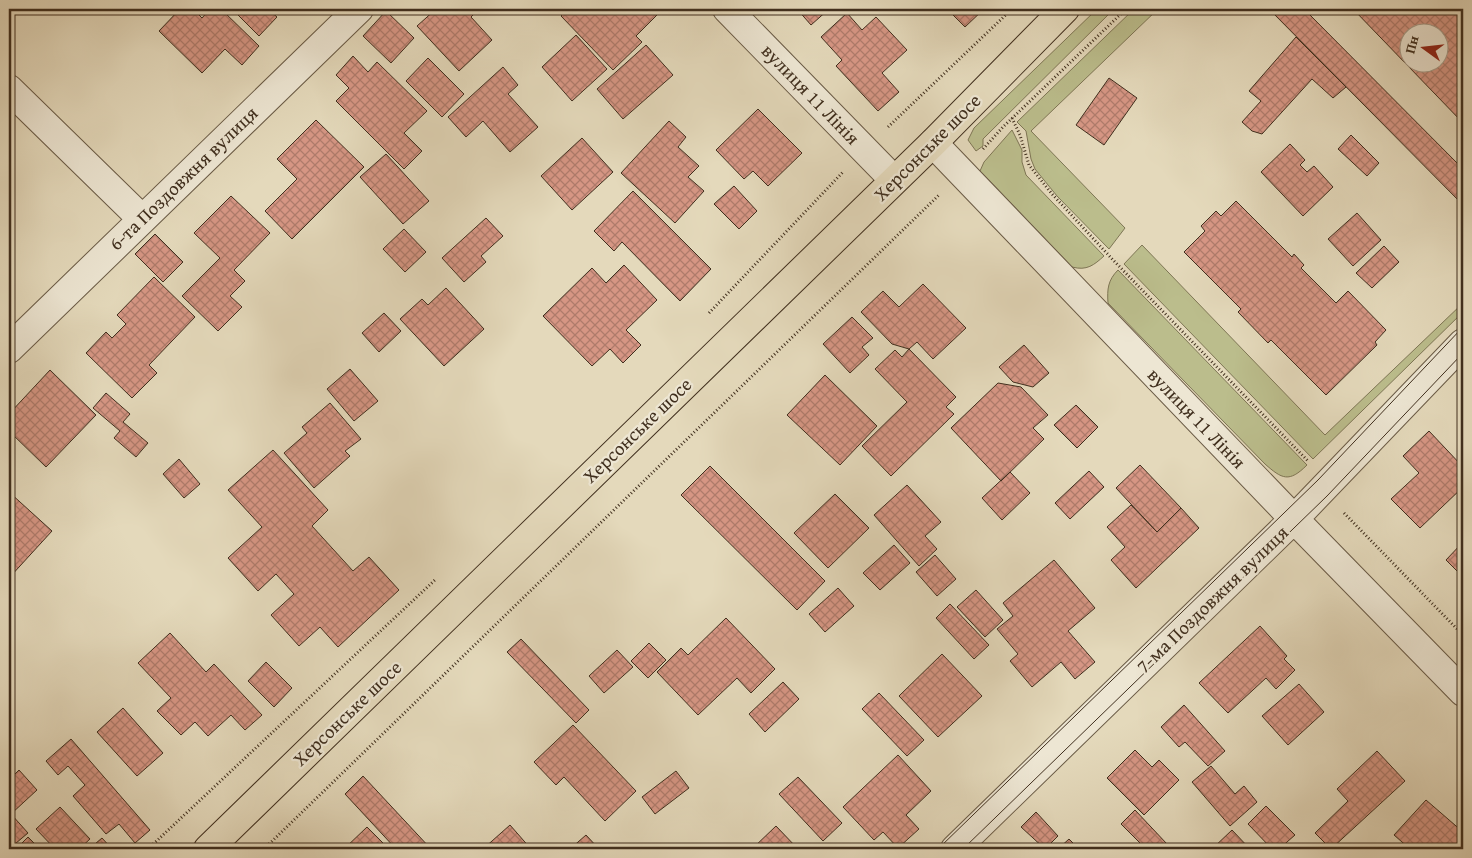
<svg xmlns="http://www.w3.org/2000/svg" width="1472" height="858" font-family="'Gentium Book Plus',serif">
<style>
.green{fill:#bbbd8c;stroke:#7e7655}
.building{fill:url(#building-cross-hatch);stroke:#402f1e;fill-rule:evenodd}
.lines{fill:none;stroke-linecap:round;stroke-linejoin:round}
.minor-casing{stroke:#695a45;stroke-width:30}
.major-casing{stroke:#402f1e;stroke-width:30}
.path{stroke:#402f1e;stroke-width:3;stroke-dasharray:1 2.5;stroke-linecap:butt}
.minor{stroke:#ede6d3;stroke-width:28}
.major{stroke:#e4d9bb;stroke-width:28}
.tram{stroke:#402f1e;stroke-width:1}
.labels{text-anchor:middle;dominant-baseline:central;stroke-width:4.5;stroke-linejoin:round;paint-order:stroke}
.street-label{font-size:19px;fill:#402f1e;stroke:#ede6d3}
</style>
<defs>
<pattern id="building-cross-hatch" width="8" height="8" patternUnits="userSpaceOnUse" patternTransform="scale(1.25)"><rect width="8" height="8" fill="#d69684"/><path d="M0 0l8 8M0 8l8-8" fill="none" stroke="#af7b6b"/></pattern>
</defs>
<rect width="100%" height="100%" fill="#e4d9bb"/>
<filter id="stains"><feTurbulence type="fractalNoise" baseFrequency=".004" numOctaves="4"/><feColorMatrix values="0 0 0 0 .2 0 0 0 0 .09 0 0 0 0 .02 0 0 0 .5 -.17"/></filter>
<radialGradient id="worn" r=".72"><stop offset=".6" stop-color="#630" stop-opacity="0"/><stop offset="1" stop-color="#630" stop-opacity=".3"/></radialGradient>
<path class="green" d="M1097 9H1114L983 139V146L976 151 968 140 974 128Z
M1134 9H1158L1031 131 1125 228 1109 249 1057 196 1035 169 1031 159 1026 131 1017 122Z
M1012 130 1022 150V162L1026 175 1104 256C1094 265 1087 271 1072 267L980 171 984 162Z
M1142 245 1325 435 1463 303V312L1313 459 1124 264Z
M1118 270 1307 465C1289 483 1282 479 1265 464L1108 303C1107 289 1108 280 1118 270Z"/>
<path class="building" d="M180 9H193L202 18 210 9H221L259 46 242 65 225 49 202 73 159 31Z
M232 9H268L277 17 259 36Z
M436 9H479L471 17 492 40 459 71 417 26Z
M568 9H651L657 15 636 36 642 42 613 70 561 16Z
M797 9H829L811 25Z
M947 9H984L965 27Z
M1269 9H1304L1463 169V205Z
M1353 9H1463V123ZM1410 32H1440V62H1410Z
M386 11 414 38 391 63 363 36Z
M847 13 862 30 876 17 907 50 882 73 899 92 878 111 836 66 842 60 821 37Z
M576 35 607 69 572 101 542 67Z
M1296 37 1346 87 1333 98 1312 79 1262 134 1252 131 1242 122 1261 101 1249 91Z
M646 45 673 75 623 119 597 89Z
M353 56 368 72 377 62 427 111 404 133 422 151 404 169 336 101 349 88 336 75Z
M428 58 464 94 442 117 406 81Z
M503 67 518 85 508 94 538 127 510 152 483 121 466 137 448 117Z
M1109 78 1137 98 1104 145 1076 125Z
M758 109 802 153 768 186 753 171 744 179 716 150Z
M316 120 364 167 292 239 265 211 297 179 277 159Z
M669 121 686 137 678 147 699 166 688 177 704 191 675 223 621 173Z
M1351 135 1379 163 1367 176 1338 149Z
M582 138 613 172 572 210 541 176Z
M1290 144 1305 160 1300 165 1307 172 1314 166 1333 187 1303 216 1261 172Z
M386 154 429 201 403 224 360 177Z
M734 186 757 211 739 229 714 204Z
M633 191 711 269 680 301 622 242 614 251 594 231Z
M231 196 270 233 234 270 245 281 230 296 242 307 218 331 182 296 220 258 194 233Z
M1236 201 1292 257 1294 254 1304 265 1301 268 1336 303 1348 291 1386 330 1375 342 1377 345 1326 395 1271 340 1268 343 1238 312 1241 309 1184 252 1205 231 1201 226 1216 211 1221 216Z
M1357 213 1381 240 1353 266 1328 239Z
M486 218 503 236 481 256 486 262 464 282 442 258Z
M404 229 426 252 405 272 383 249Z
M155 234 183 262 163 282 135 254Z
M1384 246 1399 262 1372 288 1356 273Z
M624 265 657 300 626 330 641 345 623 363 610 349 592 366 543 316 592 268 606 283Z
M154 277 195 317 149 365 157 373 132 398 86 353 106 332 112 338 126 324 117 315Z
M923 284 966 328 933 359 917 342 909 349 892 344 861 312 883 291 899 307Z
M446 288 484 329 444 366 400 319 422 299 428 305Z
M384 313 401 331 379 352 362 333Z
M852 317 873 338 862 347 869 355 850 373 823 344Z
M1024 345 1049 373 1033 387 1013 382 999 367Z
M909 349 956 397 946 407 954 414 891 476 862 446 907 402 875 369 895 350 902 357Z
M350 369 378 401 354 421 327 389Z
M50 370 96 415 46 467 9 431V414Z
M825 375 877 426 840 465 787 415Z
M998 383 1021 387 1048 415 1033 428 1044 439 1001 481 951 428Z
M106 393 130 414 123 422 148 443 136 457 114 438 120 431 93 408Z
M330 403 361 439 345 451 350 456 314 488 284 453 307 433 302 427Z
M1076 405 1098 427 1077 448 1054 425Z
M1429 431 1463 467V487L1420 528 1391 499 1419 473 1403 456Z
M273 450 328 510 312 526 353 571 369 557 399 590 338 647 320 627 299 646 271 615 294 594 276 574 258 591 228 558 262 527 228 490Z
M179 459 200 484 184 498 163 474Z
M1140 465 1181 508 1157 532 1116 488Z
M710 466 825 581 797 610 681 495Z
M1089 471 1104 487 1070 519 1055 503Z
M1010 472 1030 493 1002 520 982 498Z
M907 485 941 522 925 536 937 549 919 566 874 515Z
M9 492 52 531 9 578Z
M835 494 869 528 828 568 794 533Z
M1131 505 1157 532 1181 508 1199 528 1136 588 1111 560 1125 547 1107 527Z
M1463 542V577L1446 560Z
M894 545 910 563 880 590 863 573Z
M935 555 956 579 937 596 916 572Z
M1054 560 1095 608 1068 631 1095 662 1075 679 1061 662 1032 687 1010 661 1018 654 997 629 1013 616 1003 603Z
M838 588 854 606 825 632 809 614Z
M976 590 1003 620 985 637 957 607Z
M950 604 989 645 974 659 936 618Z
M726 618 775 669 751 693 737 678 698 715 657 672 681 648 688 655Z
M1260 626 1287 656 1284 659 1295 670 1276 689 1266 678 1228 713 1199 683Z
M170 633 206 672 214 664 262 715 245 730 231 715 208 736 195 722 181 735 157 711 171 698 138 663Z
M521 639 589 710 576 723 507 652Z
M649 643 666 660 648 678 631 661Z
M617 650 633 667 604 693 589 676Z
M942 654 982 696 938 737 899 696Z
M266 662 292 688 274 707 248 681Z
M783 682 799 699 765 732 749 714Z
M1299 684 1324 712 1288 745 1262 716Z
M879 693 924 740 907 756 862 709Z
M1184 705 1225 751 1208 766 1185 742 1179 747 1161 727Z
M123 708 163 753 137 776 97 732Z
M573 725 636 791 605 821 564 777 556 785 534 762Z
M71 739 150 830 135 843 119 824 106 834 73 796 85 785 68 766 58 775 46 761Z
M1135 750 1152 767 1159 760 1179 780 1144 815 1107 778Z
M1377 751 1405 781 1331 849 1315 833 1348 801 1337 789Z
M898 755 931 791 906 815 919 829 898 848 883 832 874 840 843 807Z
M1211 766 1235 794 1244 786 1257 802 1230 826 1192 782Z
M19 770 37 790 11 814 28 833 9 849V780Z
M676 771 689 788 655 814 642 797Z
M363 776 431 849H396L345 794Z
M798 777 842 823 823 841 779 794Z
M1426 800 1463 832V849H1410L1394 835Z
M1266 806 1295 835 1279 849H1272L1248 824Z
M60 807 90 839 79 849H55L36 829Z
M1135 810 1167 844 1161 849H1146L1121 824Z
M1036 812 1058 836 1045 849 1021 827Z
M510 825 531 849H483Z
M776 826 798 849H752Z
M367 827 389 849H344Z
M1232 830 1250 849H1212Z
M586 835 599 849H570Z
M28 837 40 849H16Z
M102 838 112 849H89Z
M1069 839 1079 849H1058Z"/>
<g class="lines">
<g class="minor-casing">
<path id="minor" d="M727 9 894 180
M9 89 141 218
M933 143 1294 519 1463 692
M9 349 359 9
M955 849 1294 519 1463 343"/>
</g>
<g class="major-casing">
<path id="major" d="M208 849 933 143 1065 9"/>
</g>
<path class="path" d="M1012 118 1020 135 1029 165 1052 194 1114 261 1308 461
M888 127 1012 9
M983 149 1003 127 1126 9
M709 313 843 172
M1344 513 1463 635
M148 849 436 579
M264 849 939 195"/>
<use href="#minor" class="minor"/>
<use href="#major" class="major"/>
<path class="tram" d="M938 849 1318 480 1463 327
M963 849 1327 496 1463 353"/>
</g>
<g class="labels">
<g class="street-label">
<text transform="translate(811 94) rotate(46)">вулиця 11 Лінія</text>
<text transform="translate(927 147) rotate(-45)">Херсонське шосе</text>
<text transform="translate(183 178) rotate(-44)">6-та Поздовжня вулиця</text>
<text transform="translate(1197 418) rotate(46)">вулиця 11 Лінія</text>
<text transform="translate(637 430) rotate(-44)">Херсонське шосе</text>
<text transform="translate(1212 599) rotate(-44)">7-ма Поздовжня вулиця</text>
<text transform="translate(347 713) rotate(-44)">Херсонське шосе</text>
</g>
</g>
<rect width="1472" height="858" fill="none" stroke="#e4d9bb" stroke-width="30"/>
<rect x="10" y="10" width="1452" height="838" fill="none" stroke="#402f1e" stroke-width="2.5"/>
<rect x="15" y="15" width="1442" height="828" fill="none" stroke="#402f1e"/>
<g transform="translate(1424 48) rotate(285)"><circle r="24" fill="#ede6d3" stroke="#a89d8b"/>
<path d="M0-4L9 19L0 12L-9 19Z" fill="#8f2418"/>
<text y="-8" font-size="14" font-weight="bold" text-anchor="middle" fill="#402f1e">Пн</text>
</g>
<rect width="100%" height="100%" filter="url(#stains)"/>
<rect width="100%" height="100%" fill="url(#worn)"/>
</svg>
